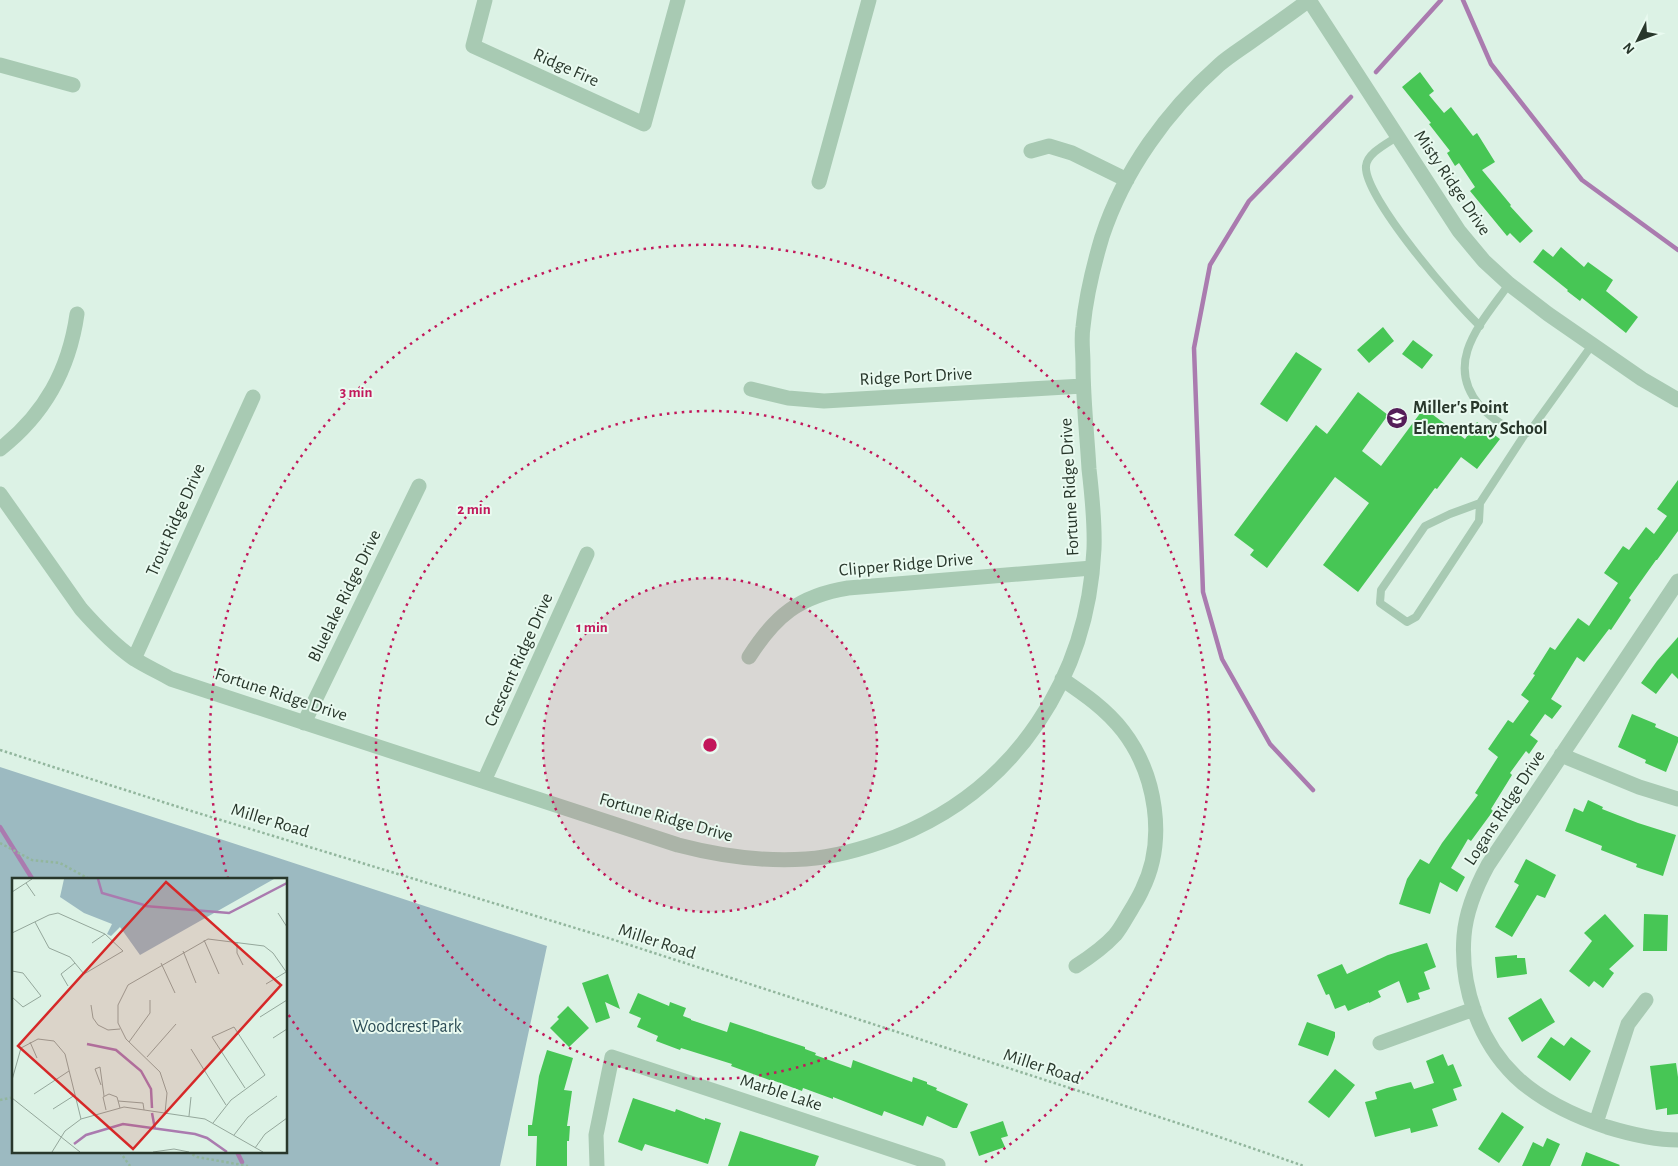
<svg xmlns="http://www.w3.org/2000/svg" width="1678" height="1166" font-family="'Alegreya Sans',sans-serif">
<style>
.green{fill:#9cbac1;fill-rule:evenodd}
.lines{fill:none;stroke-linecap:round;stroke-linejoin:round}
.stream{stroke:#aa7baf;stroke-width:4.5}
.building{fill:#47c655}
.path{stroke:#92b69d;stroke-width:2.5;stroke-dasharray:2.5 2.5;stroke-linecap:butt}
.lane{stroke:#a8cab3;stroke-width:8}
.street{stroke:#a8cab3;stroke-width:15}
.ring{fill:none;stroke:#c2185b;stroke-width:2.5;stroke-dasharray:2.5 5}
.labels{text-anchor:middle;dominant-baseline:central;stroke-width:4;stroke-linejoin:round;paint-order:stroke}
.street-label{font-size:18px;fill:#28372b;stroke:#e9faf0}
.poi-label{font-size:18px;font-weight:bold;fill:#28372b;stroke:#e9faf0;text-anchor:start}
.park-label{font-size:18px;fill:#2c4c55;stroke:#e9faf0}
.inset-river{fill:none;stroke:#aa7baf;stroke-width:2.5}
.inset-road{fill:none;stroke:#94a79b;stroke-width:1}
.view{fill:#d62828;fill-opacity:0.15;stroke:#d62828;stroke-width:2.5}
.inset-edge{fill:none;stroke:#28372b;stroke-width:2.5}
.centre{fill:#c2185b;stroke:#e9faf0;stroke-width:2.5}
.ring-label{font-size:15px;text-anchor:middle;font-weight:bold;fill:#c2185b;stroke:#e9faf0;stroke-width:4;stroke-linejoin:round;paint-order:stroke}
</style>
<rect width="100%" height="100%" fill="#dcf2e5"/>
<path class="green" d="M0 767 547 946 500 1166H0ZM14 880H286V1152H14Z"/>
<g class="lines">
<path class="stream" d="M1463 0 1491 64 1582 180 1678 250
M1376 72 1441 0
M1313 790 1270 744 1222 659 1203 592 1194 348 1210 265 1249 201 1351 97
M0 827 33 880
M237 1152 242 1162"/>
</g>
<path class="building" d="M1420 72 1434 91 1429 95 1444 113 1451 107 1473 136 1477 133 1495 162 1482 170 1511 205 1510 206 1533 231 1520 243 1510 233 1507 236 1470 191 1475 187 1459 163 1455 166 1447 153 1450 151 1429 124 1431 123 1402 87Z
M1561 247 1584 267 1588 262 1613 280 1606 291 1638 317 1626 333 1582 298 1580 301 1567 291 1568 290 1533 262 1543 249 1553 257Z
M1383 327 1394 341 1369 363 1357 350Z
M1413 340 1433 355 1422 369 1402 354Z
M1296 352 1322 369 1287 422 1260 404Z
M1358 392 1388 415 1362 451 1381 466 1424 408 1465 439 1477 422 1500 439 1477 469 1461 457 1437 489 1435 488 1358 592 1323 565 1369 503 1335 477 1267 568 1250 555 1254 550 1234 535 1316 425 1327 434Z
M1678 480V531L1657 560H1656L1629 598 1631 600 1611 630 1609 629 1584 662 1577 657 1551 699 1562 706 1552 719 1545 714 1530 735 1538 741 1529 754 1526 751 1510 773 1512 775 1491 809 1493 811 1471 841 1468 839 1451 868 1465 877 1457 892 1440 882 1430 914 1399 904 1407 879 1420 859 1429 864 1442 843 1478 795 1475 793 1498 757 1488 749 1508 720 1513 723 1529 701 1521 695 1535 675 1533 674 1550 647 1555 650 1578 618 1589 626 1618 583 1604 573 1623 546 1629 550 1646 527 1654 534 1667 516 1657 509Z
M1678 637V679L1672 673 1656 694 1641 683 1657 661Z
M1632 714 1656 724 1655 727 1678 737V742L1666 772 1645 763 1646 760 1618 747Z
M1588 800 1603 807 1602 809 1638 823 1676 835 1663 876 1636 867 1637 864 1601 850 1602 846 1565 831 1574 808 1583 812Z
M1526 859 1556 875 1545 898 1537 895 1512 937 1495 927 1519 885 1514 882Z
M1605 914 1634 946 1609 969 1614 973 1603 988 1594 981 1589 987 1569 971 1592 941 1584 933Z
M1644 914 1668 915 1667 951H1643Z
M1427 943 1436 967 1424 972 1430 989 1418 993 1420 999 1407 1003 1399 981 1378 991 1381 997 1369 1003V1002L1348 1011 1345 1005 1335 1009 1329 994 1326 995 1317 975 1342 964 1347 974 1388 955Z
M1517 955V958H1525L1527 974 1497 978 1495 957Z
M608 974 620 1009 605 1002 610 1018 596 1023 582 983Z
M638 993 669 1006 670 1002 686 1008 683 1016 691 1019V1020L727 1032 730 1022 805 1047V1049L816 1053 815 1055 851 1068 853 1060 912 1082 913 1077 927 1082V1084L937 1088 936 1090 968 1104 957 1128H953L927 1116 923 1126 884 1111 882 1116 833 1097V1099L803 1088 802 1091 772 1080V1081L731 1066 732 1064 681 1048 680 1050 656 1041 658 1036 637 1027 641 1018 629 1013Z
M1541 998 1555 1022 1522 1042 1508 1018Z
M568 1006 589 1028 569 1047 550 1028 559 1019 557 1017Z
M1307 1022 1335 1032V1037L1328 1056 1298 1045Z
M1551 1037 1564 1046 1571 1037 1591 1051 1570 1081 1537 1057Z
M547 1050 573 1058 564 1090 572 1091 567 1126H570L569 1141H567V1166H536L537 1136H528V1125H532L539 1076Z
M1443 1054 1448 1066 1453 1064 1462 1086 1453 1089 1457 1100 1432 1109 1438 1126 1411 1133 1410 1128 1375 1137 1365 1102 1377 1099 1375 1092 1387 1088 1411 1082 1414 1089 1434 1083 1426 1061Z
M1676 1063 1678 1077V1114L1667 1115V1108L1656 1110 1650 1066Z
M1335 1069 1355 1085 1329 1118 1308 1102Z
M633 1098 675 1112 676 1109 705 1120V1118L721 1123 708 1164 645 1144 642 1151 618 1142Z
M1502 1112 1524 1127 1499 1163 1478 1149Z
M1003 1121 1008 1136 1001 1138 1005 1147 979 1156 970 1132Z
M740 1131 819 1156 815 1166H728Z
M1547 1138 1560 1144 1550 1166H1522L1533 1142 1543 1147Z
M1586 1152 1620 1165 1619 1166H1581Z"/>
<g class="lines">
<path class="path" d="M0 750 188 810 608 938 1199 1130 1304 1166
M0 843 32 860 60 863 91 880
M0 1100 14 1097
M120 1152 130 1166
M188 1152 197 1157 248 1166"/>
<path class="lane" d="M1398 136C1388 143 1367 153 1366 166 1363 196 1456 304 1480 326
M1509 284C1483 321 1442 362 1480 406 1492 419 1507 429 1525 434L1530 431 1592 345
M1480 503 1479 521 1416 617 1407 622 1380 603 1381 590 1425 526 1450 514 1480 503 1525 434"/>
<path class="street" d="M485 0 473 46 644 124 678 0
M1309 0 1459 231 1484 261 1509 284 1548 314 1642 379 1678 400
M0 65 73 85
M1031 151 1049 146 1072 153 1127 180
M819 182 869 0
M751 389 788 398 824 401 1083 386
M0 449C45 414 69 370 77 314
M0 494 81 609C97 627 113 644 133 658 145 666 159 672 171 679L678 845C720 856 762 862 806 859 837 857 866 848 895 837 1016 789 1088 677 1094 549 1095 523 1092 495 1089 469 1087 434 1083 399 1083 364 1083 352 1081 339 1083 327 1086 296 1093 267 1102 237 1124 170 1167 111 1219 65 1228 57 1239 50 1249 43 1269 29 1289 15 1309 0
M1678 581 1488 865C1476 887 1466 911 1464 936 1460 986 1479 1041 1515 1076 1540 1100 1574 1116 1607 1127 1630 1134 1653 1140 1678 1140
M749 657C775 616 799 596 848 588L1092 568
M134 659 253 397
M1062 679C1084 694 1106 709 1123 731 1156 774 1167 840 1142 890 1139 897 1135 903 1131 910 1126 918 1121 928 1115 935 1103 948 1090 957 1076 966
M304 723 419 486
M1561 755 1639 787 1678 799
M484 781 587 554
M1380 1043 1474 1009
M1596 1123 1628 1024 1646 1000
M597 1166 596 1135 612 1057 938 1165V1166"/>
</g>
<circle cx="710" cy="745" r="167" fill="#c2185b" fill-opacity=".12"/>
<g class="ring">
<circle cx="710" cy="745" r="167"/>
<circle cx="710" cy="745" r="334"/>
<path d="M438 1164A500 500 0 0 1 288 1014M228 879A500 500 0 1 1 982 1164"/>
</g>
<defs>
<g id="school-disc" transform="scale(1.125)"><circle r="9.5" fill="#551e59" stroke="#e9faf0"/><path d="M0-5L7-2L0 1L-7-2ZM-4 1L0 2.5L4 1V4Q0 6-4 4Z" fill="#fff"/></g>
</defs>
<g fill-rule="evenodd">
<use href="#school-disc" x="1397" y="418"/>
</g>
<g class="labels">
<g class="street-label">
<text transform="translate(566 68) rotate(24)">Ridge Fire</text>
<text transform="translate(1452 183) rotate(56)">Misty Ridge Drive</text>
<text transform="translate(916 377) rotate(-3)">Ridge Port Drive</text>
<text transform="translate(1070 487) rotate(-93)">Fortune Ridge Drive</text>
<text transform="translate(176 520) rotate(-66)">Trout Ridge Drive</text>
<text transform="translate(906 565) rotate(-5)">Clipper Ridge Drive</text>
<text transform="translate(345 596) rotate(-64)">Bluelake Ridge Drive</text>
<text transform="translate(519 660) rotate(-66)">Crescent Ridge Drive</text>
<text transform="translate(281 695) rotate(18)">Fortune Ridge Drive</text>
<text transform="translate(1505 808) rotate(-57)">Logans Ridge Drive</text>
<text transform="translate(666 818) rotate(16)">Fortune Ridge Drive</text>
<text transform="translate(270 821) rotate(17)">Miller Road</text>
<text transform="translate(657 942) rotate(18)">Miller Road</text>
<text transform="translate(1042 1067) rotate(18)">Miller Road</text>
<text transform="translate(781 1093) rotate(18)">Marble Lake</text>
</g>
<g class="poi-label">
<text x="1413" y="408">Miller's Point<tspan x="1413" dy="21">Elementary School</tspan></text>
</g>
<g class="park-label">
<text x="407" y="1027">Woodcrest Park</text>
</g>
</g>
<g transform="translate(12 878)">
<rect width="275" height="275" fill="#dcf2e5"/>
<path d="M52 1H262L128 77 108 49 99 58 95 56 100 46 72 35 48 19Z" fill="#9cbac1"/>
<path class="inset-river" d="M86 1 90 15 132 27M133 28 217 35 275 5M75 166 104 172 129 193 139 211 140 230M140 235 143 251M62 266 74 257 111 246 183 256 195 260 215 274"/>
<path class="inset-road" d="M14 5 23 18M0 14 20 1M266 35 275 49M0 55 37 37 46 35 93 56 111 73 72 96 58 79 37 70 23 44M192 62 207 96M225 64V75L231 87M80 65 93 56M171 73 184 105M149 85 163 115M0 93 11 95 29 118 11 129 0 119M254 106 274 94M56 108 49 96 63 85M79 127 81 140 86 147 96 152 108 151M248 139 275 122M261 160 275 151M18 164 25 180M117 164 138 135V122M179 171 214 227M135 179 164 146M0 202 9 170 26 161 42 163 53 176 69 241M89 207 83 191 88 189 92 218M22 216 57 193M0 220 68 274M106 223 131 225 132 232M41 231 63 217M94 232 91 219 97 216 105 219 108 230M153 235 155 215 148 194 114 161 106 145V127L116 107 196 61 252 68 261 75 275 95M177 238 179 219M201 245 219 222 253 197 222 149 200 159 233 210M222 257 236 239 265 218M243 270 253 256 275 240M40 274 53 253 69 241 112 229 193 241 251 274M141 274 162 271 177 274"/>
<path class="view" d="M154 4 269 107 121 271 6 168Z"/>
<rect width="275" height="275" class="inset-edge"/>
</g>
<circle cx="710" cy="745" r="8" class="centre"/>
<g class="ring-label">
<text x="356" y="397">3 min</text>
<text x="474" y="514">2 min</text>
<text x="592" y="632">1 min</text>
</g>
<g transform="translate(1638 40) rotate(228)" stroke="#e9faf0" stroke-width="4" paint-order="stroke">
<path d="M0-4L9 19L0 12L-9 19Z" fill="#28372b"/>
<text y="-8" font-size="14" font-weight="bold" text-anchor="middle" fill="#28372b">N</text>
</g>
</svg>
